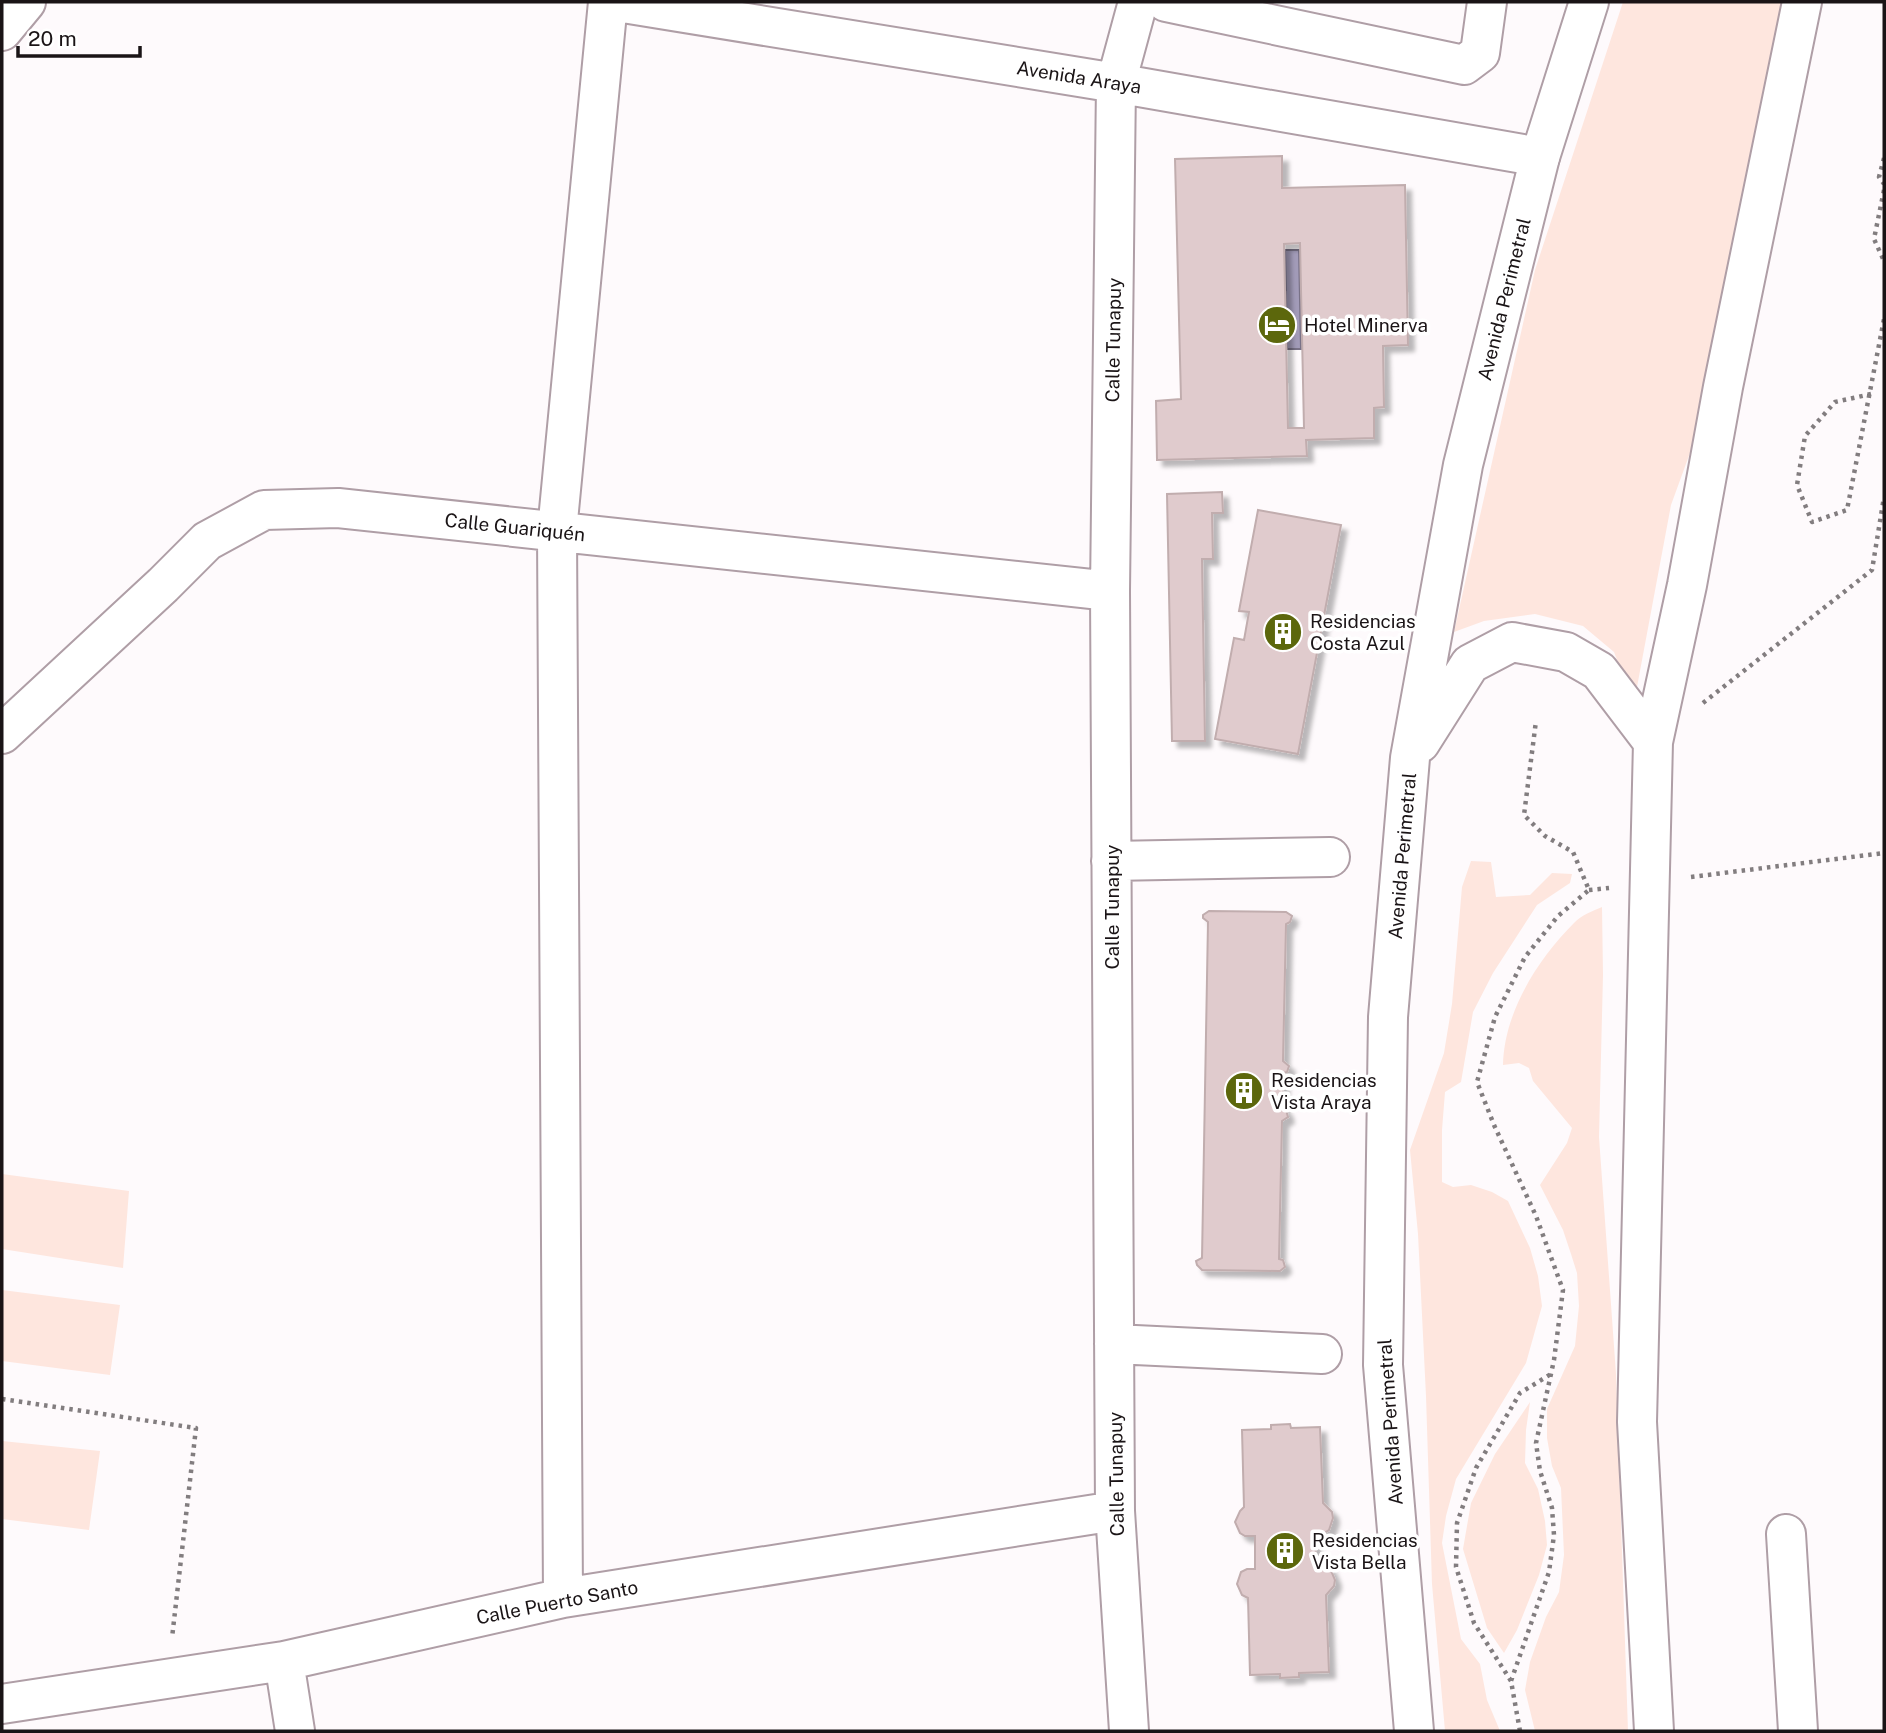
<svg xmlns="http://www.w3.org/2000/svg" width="1886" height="1733" font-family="'Public Sans',sans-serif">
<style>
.green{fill:#fee6de}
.water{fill:#a29bb8;stroke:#797287;stroke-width:2}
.building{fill:#e0cbcd;stroke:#c1adae;stroke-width:2;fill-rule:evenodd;filter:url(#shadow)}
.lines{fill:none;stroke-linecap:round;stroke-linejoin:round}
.minor-casing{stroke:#af9ea6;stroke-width:42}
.major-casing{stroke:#af9ea6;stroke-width:42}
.path{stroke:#827d7f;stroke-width:4.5;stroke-dasharray:3.5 5;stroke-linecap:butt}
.minor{stroke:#fff;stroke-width:38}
.major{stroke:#fff;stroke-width:38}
.labels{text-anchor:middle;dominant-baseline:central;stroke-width:7;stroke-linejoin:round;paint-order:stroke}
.street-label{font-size:19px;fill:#1a1416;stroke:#fff}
.poi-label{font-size:19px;fill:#1a1416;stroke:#fff;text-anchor:start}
</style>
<defs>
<filter id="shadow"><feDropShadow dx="6" dy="6" stdDeviation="2" flood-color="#0004"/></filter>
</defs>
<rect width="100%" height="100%" fill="#fefafc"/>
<path class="green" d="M1623 2H1791L1714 387 1671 505 1634 703 1614 652 1583 626 1535 614 1484 621 1454 632 1535 270Z
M1471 861 1491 862 1496 897 1530 895 1552 873 1572 874 1570 883 1537 905 1493 973 1473 1012 1461 1082 1445 1092 1442 1130V1182L1453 1187 1471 1185 1492 1192 1508 1201 1530 1248 1538 1276 1542 1306 1526 1363 1456 1479 1446 1516 1442 1543 1461 1639 1480 1664 1487 1700 1500 1731H1445L1432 1584 1426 1396 1418 1234 1410 1150 1444 1053 1452 1004 1462 887Z
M1602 907 1603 975 1599 1137 1616 1374 1628 1731H1535L1525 1690 1530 1662 1546 1617 1559 1592 1564 1555 1561 1488 1552 1466 1547 1438V1409L1575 1346 1579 1306 1577 1273 1571 1254 1563 1230 1540 1185 1567 1143 1572 1128 1533 1081 1529 1068 1519 1063 1503 1065C1504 1012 1538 959 1574 923 1581 915 1593 911 1602 907Z
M2 1174 129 1191 123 1268 2 1249Z
M2 1290 120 1305 110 1375 2 1361Z
M1530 1402 1526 1430 1525 1463 1538 1489 1545 1521 1547 1545 1539 1575 1517 1630 1504 1653 1487 1628 1463 1549 1471 1503 1495 1454Z
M2 1441 100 1451 89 1530 2 1519Z"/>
<path class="water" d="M1285 250H1299L1301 349H1287Z"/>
<path class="building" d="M1282 156V188L1405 185 1408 345 1383 346 1384 407 1374 408V438L1306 440 1307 456 1157 460 1156 401 1181 399 1175 159ZM1300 243 1304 428H1288L1284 244Z
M1222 492 1223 513H1212L1213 559H1202L1205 741H1172L1167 494Z
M1258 510 1341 525 1298 754 1215 739 1234 638 1244 640 1249 612 1239 611Z
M1209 911 1286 912 1292 916 1290 922 1286 924 1283 1061 1289 1066 1287 1072 1283 1073V1109L1286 1110 1288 1117 1282 1121 1279 1259 1283 1260 1285 1267 1280 1271 1202 1270 1197 1265 1196 1261 1202 1258 1208 922 1203 918V915Z
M1290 1424 1291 1428 1320 1427 1323 1503 1332 1512 1333 1518 1329 1530 1324 1533 1315 1534 1316 1565H1325L1330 1568 1335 1580 1334 1586 1326 1595 1329 1672 1299 1673V1677L1280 1678V1674L1250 1675 1248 1598 1242 1595 1237 1584 1241 1572 1247 1569H1255V1536H1245L1240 1533 1235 1522 1240 1511 1244 1507 1242 1430 1271 1429V1425Z"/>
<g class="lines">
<g class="minor-casing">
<path id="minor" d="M617 2 1116 83 1540 157
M1166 2 1464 65 1480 53 1487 2
M2 31 26 2
M2 734 163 585 207 541 264 510 338 508 1110 591
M1111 861 1330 857
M1114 1344 1322 1354
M1786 1534 1798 1731
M563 1598 557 531 608 2
M284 1661 295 1731
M2 1704 284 1661 563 1598 1115 1511
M1129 1731 1115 1511 1110 591 1116 83 1138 2"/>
</g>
<g class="major-casing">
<path id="major" d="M1420 743 1470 664 1512 642 1566 652 1599 671 1653 742
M1414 1731 1383 1365 1388 1017 1410 758 1463 465 1540 157 1589 2
M1654 1731 1637 1422 1653 742 1687 585 1723 387 1802 2"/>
</g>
<path class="path" d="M1884 158 1879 177 1884 184
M1884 190 1874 239 1884 261
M1871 394 1835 402 1805 436 1797 485 1812 522 1847 510 1884 319
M1703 703 1872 570 1884 497
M1691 877 1884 853
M1589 890 1609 888
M2 1399 196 1428 172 1638
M1511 1681 1474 1623 1456 1567 1457 1523 1476 1468 1520 1393 1551 1374
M1520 1731 1511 1681 1549 1572 1554 1535 1552 1508 1540 1471 1536 1443 1554 1360 1563 1290 1536 1216 1494 1125 1477 1082 1495 1017 1525 957 1558 916 1589 890 1573 852 1545 836 1524 815 1536 721"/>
<use href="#minor" class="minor"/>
<use href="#major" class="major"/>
</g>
<defs>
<g id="hotel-disc" transform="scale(2.0125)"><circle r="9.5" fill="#5c670c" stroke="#fff"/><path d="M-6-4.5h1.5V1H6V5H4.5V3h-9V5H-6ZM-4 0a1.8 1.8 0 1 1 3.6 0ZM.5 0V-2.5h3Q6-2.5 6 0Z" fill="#fff"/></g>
<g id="building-disc" transform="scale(2.0125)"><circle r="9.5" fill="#5c670c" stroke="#fff"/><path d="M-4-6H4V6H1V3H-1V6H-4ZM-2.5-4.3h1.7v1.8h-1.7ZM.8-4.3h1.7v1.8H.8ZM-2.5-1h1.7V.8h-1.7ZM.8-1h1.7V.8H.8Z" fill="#fff"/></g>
</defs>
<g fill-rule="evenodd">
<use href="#hotel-disc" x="1277" y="325"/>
<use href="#building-disc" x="1283" y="632"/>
<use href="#building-disc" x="1244" y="1091"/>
<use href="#building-disc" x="1285" y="1551"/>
</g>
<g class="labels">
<g class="street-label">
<text transform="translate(1079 77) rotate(9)">Avenida Araya</text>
<text transform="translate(1504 299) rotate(-76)">Avenida Perimetral</text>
<text transform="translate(1113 340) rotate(-89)">Calle Tunapuy</text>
<text transform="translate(515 527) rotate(6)">Calle Guariquén</text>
<text transform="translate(1402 856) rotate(-85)">Avenida Perimetral</text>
<text transform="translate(1112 907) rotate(-90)">Calle Tunapuy</text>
<text transform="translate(1390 1422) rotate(-94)">Avenida Perimetral</text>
<text transform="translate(1116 1474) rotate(-91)">Calle Tunapuy</text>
<text transform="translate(557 1602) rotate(-11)">Calle Puerto Santo</text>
</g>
<g class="poi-label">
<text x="1304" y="325">Hotel Minerva</text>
<text x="1310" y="621">Residencias<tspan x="1310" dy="22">Costa Azul</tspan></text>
<text x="1271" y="1080">Residencias<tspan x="1271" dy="22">Vista Araya</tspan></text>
<text x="1312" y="1540">Residencias<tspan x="1312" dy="22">Vista Bella</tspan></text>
</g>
</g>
<rect width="1886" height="1733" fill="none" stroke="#1a1416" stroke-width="7"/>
<path d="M18 46v10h122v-10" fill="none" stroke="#1a1416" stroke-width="3.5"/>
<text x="28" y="46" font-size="21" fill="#1a1416" stroke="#ffffff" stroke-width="5" paint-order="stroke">20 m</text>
</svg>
